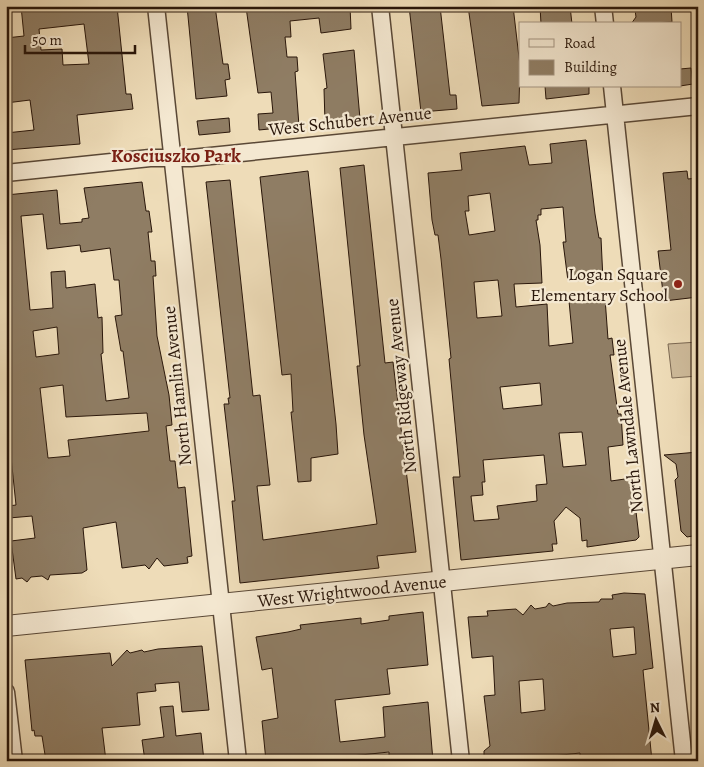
<svg xmlns="http://www.w3.org/2000/svg" width="704" height="767" font-family="Alegreya,serif">
<style>
.green{fill:#cdba9a;stroke:#7b6852}
.building{fill:#8f7d64;stroke:#29160a;fill-rule:evenodd}
.lines{fill:none;stroke-linecap:round;stroke-linejoin:round}
.minor-casing{stroke:#5a4836;stroke-width:19}
.tertiary-casing{stroke:#5a4836;stroke-width:22}
.minor{stroke:#f4e8d1;stroke-width:16}
.tertiary{stroke:#f4e8d1;stroke-width:20}
.poi-dot{fill:#8f2418;stroke:#f4e8d1;stroke-width:2}
.labels{text-anchor:middle;dominant-baseline:central;stroke-width:4.5;stroke-linejoin:round;paint-order:stroke}
.street-label{font-size:18px;fill:#29160a;stroke:#f4e8d1}
.poi-label{font-size:18px;fill:#29160a;stroke:#f4e8d1;text-anchor:end}
.neighbourhood-label{font-size:19px;font-weight:bold;fill:#7a1f14;stroke:#f4e8d1}
</style>
<rect width="100%" height="100%" fill="#eedcb8"/>
<filter id="stains"><feTurbulence type="fractalNoise" baseFrequency=".004" numOctaves="4"/><feColorMatrix values="0 0 0 0 .2 0 0 0 0 .09 0 0 0 0 .02 0 0 0 .5 -.17"/></filter>
<radialGradient id="worn" r=".72"><stop offset=".6" stop-color="#630" stop-opacity="0"/><stop offset="1" stop-color="#630" stop-opacity=".3"/></radialGradient>
<path class="green" d="M698 342V376L672 378 668 344Z"/>
<path class="building" d="M21 6H117L126 94H131L133 109 77 115 80 144 6 150V133L34 130 30 100 6 103V38L24 36ZM84 24 89 64 63 65 62 49 41 50 39 29Z
M187 6H215L223 64H228L230 79 225 80 227 96 196 99Z
M350 6 351 29 321 33 319 18 290 21 291 37H285L287 57H297L298 71 295 72 299 126 259 130 258 114 273 113 271 92 258 93 246 7Z
M409 6H440L450 95H456L457 109 421 112Z
M468 6H513L520 66 519 103 482 106Z
M540 6H570L572 24H541Z
M671 7 672 22 631 24 636 17 635 10Z
M354 50 360 119 325 122 324 89 327 88 323 54Z
M691 68 693 84 680 86V69Z
M545 86H589V94L546 99Z
M229 118 230 132 199 135 197 121Z
M586 140 595 214 599 238H601L603 280 568 281 563 242H566L563 207 541 209V215H538V220H536L540 245 542 283 514 284 516 307 547 304 549 346 573 343 569 301 605 298 608 339 612 338 614 355H610L618 414H621L623 445 608 447 611 481 632 478 639 537 636 540 587 547V540L582 541 580 518 566 507 554 521 557 544H552L553 551 461 560 453 477H460L449 359 451 358 441 259 438 235H435L432 220 428 173 462 170 460 153 525 146 529 165 552 163 550 144ZM490 193 495 231 469 235 465 211H469L468 196ZM498 280 502 316 477 318 474 282ZM540 383 542 405 503 409 500 387ZM582 432 586 465 563 467 559 433ZM544 455 547 484 536 485 537 501 497 506 499 519 474 521 471 496 483 495 482 482H485L483 460Z
M364 165 385 363 393 362 416 552 377 556 379 568 240 583 232 501H235L224 404H229L228 398H230L206 182 230 180 253 396 260 395 270 485 257 486 263 540 377 524 364 435 357 366H360L340 168Z
M308 171 336 424 338 454 311 458V481L298 482 291 412H293L291 374 282 375 260 177Z
M687 171 688 179 698 178V297L664 301 658 251 671 250 663 173Z
M142 182 146 211H149L152 232H148L151 261H155L156 276H153L157 336 169 395 172 425 166 426 170 461H175L178 488 185 487 192 556 187 557 188 563 164 566 157 558 149 569 145 565 122 568 116 522 83 528 87 570 82 573 50 575 48 580 42 576 31 577 27 582 22 578 16 579 11 541 35 538 32 516 9 518 8 506 16 505 6 409V195L57 190 60 224 82 222V219L89 218 84 188ZM43 214 47 249 80 245 81 252 110 248 114 280H119L122 315 115 316 121 351H123L129 398 106 401 101 354 103 353 102 317 98 318 95 284 66 288 65 271 51 272 53 308 30 310 21 216ZM57 327 59 354 36 357 33 331ZM63 385 66 417 147 413 149 431 68 440 70 456 48 458 40 388Z
M698 452V535L687 537 681 531 675 480 678 477 676 464 664 455Z
M624 593 645 594 653 668 643 670 652 761H580V753L508 761H490L484 756V751L490 746 484 696 495 695 493 656 472 658 468 617 488 616 487 611 516 609 523 615 531 605 535 609 546 607 549 603 553 606 567 603 599 602 601 599H613L612 595ZM634 627 636 654 613 657 610 629ZM543 679 545 710 521 713 519 681Z
M423 612 428 665 387 669 390 694 335 700 340 742 385 737 383 707 428 702 433 761H389V752L342 757V761H266L262 721 278 718 272 668 262 670 256 637 288 632 301 629 300 625 361 618V624L389 620V616Z
M202 646 209 710 182 712 179 682 155 684 156 691 137 693 140 725 102 728 106 761H46L42 736H35L34 730 32 731 25 660 110 653 112 666 127 650 130 653 142 650 144 652 158 649Z
M173 706 176 736 201 733 204 761H145L142 740 164 737 160 707Z"/>
<g class="lines">
<g class="minor-casing">
<path id="minor" d="M156 6 238 761
M380 6 461 761
M603 6 605 24
M612 86 684 761
M6 173 150 158H191L698 106
M6 692 14 761"/>
</g>
<g class="tertiary-casing">
<path id="tertiary" d="M6 626 698 555"/>
</g>
<use href="#minor" class="minor"/>
<use href="#tertiary" class="tertiary"/>
</g>
<circle class="poi-dot" cx="678" cy="284" r="5"/>
<g class="labels">
<g class="street-label">
<text transform="translate(350 121) rotate(-6)">West Schubert Avenue</text>
<text transform="translate(177 386) rotate(-96)">North Hamlin Avenue</text>
<text transform="translate(401 386) rotate(-96)">North Ridgeway Avenue</text>
<text transform="translate(628 426) rotate(-96)">North Lawndale Avenue</text>
<text transform="translate(352 591) rotate(-6)">West Wrightwood Avenue</text>
</g>
<g class="poi-label">
<text x="668" y="274">Logan Square<tspan x="668" dy="21">Elementary School</tspan></text>
</g>
<g class="neighbourhood-label">
<text x="176" y="156">Kosciuszko Park</text>
</g>
</g>
<rect width="704" height="767" fill="none" stroke="#eedcb8" stroke-width="25"/>
<rect x="8" y="8" width="689" height="752" fill="none" stroke="#29160a" stroke-width="2.5"/>
<rect x="12" y="12" width="679" height="742" fill="none" stroke="#29160a"/>
<rect x="519" y="22" width="162" height="65" fill="#f4e8d1" stroke="#a39481"/>
<rect x="529" y="39" width="25" height="8" fill="#f4e8d1" stroke="#a39481"/>
<text x="564" y="48" font-size="15" fill="#29160a">Road</text>
<rect x="529" y="60" width="25" height="15" fill="#8f7d64" stroke="#a39481"/>
<text x="564" y="72" font-size="15" fill="#29160a">Building</text>
<g transform="translate(656 720) rotate(355)" stroke="#f4e8d1" stroke-width="4" paint-order="stroke">
<path d="M0-4L9 19L0 12L-9 19Z" fill="#29160a"/>
<text y="-8" font-size="14" font-weight="bold" text-anchor="middle" fill="#29160a">N</text>
</g>
<path d="M25 45v8h110v-8" fill="none" stroke="#29160a" stroke-width="2.5"/>
<text x="32" y="45" font-size="15" fill="#29160a" stroke="#f4e8d1" stroke-width="4" paint-order="stroke">50 m</text>
<rect width="100%" height="100%" filter="url(#stains)"/>
<rect width="100%" height="100%" fill="url(#worn)"/>
</svg>
